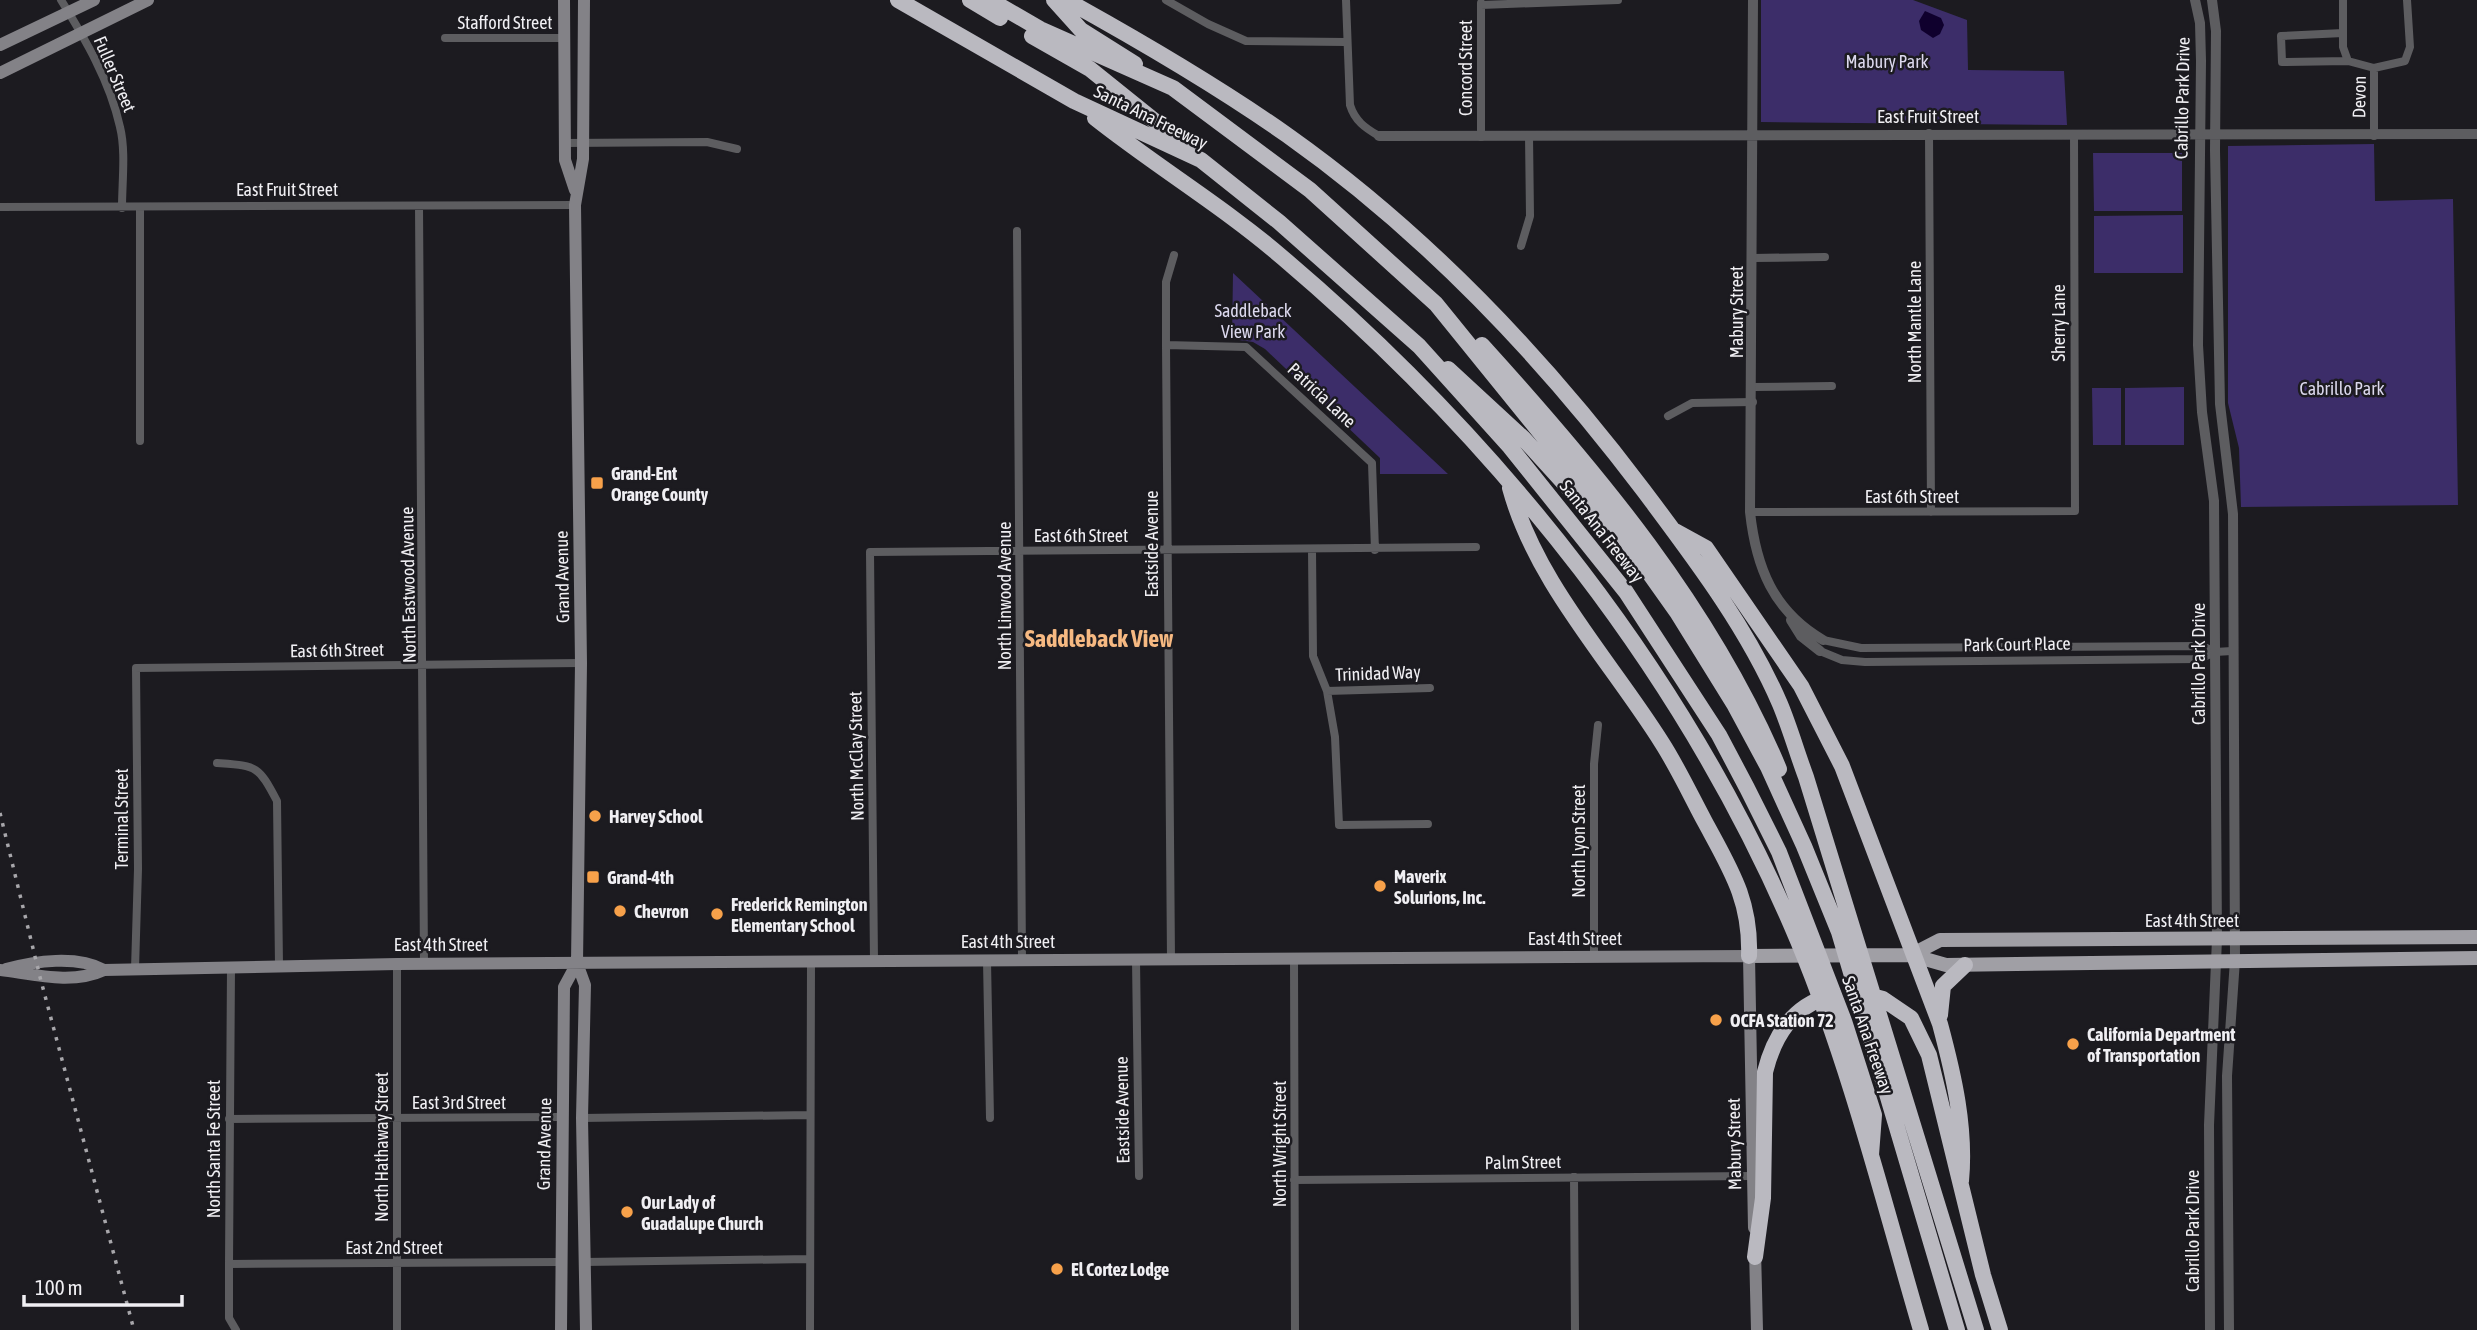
<svg xmlns="http://www.w3.org/2000/svg" width="2477" height="1330" font-family="'Asap Condensed',sans-serif">
<style>
.green{fill:#3c2d69}
.water{fill:#0f002d}
.lines{fill:none;stroke-linecap:round;stroke-linejoin:round}
.minor{stroke:#5d5d60;stroke-width:8}
.tertiary{stroke:#5d5d60;stroke-width:10}
.secondary{stroke:#838287;stroke-width:12}
.primary{stroke:#a09fa5;stroke-width:14}
.motorway{stroke:#bab9c0;stroke-width:16}
.rail{stroke:#a8a7ab;stroke-width:3.5;stroke-dasharray:3.5 7;stroke-linecap:butt}
.poi-dot{fill:#f7a14a;stroke:#1c1b20;stroke-width:2.5}
.labels{text-anchor:middle;dominant-baseline:central;stroke-width:5;stroke-linejoin:round;paint-order:stroke}
.street-label{font-size:18px;fill:#f0eff3;stroke:#1c1b20}
.park-label{font-size:18px;fill:#dcd9ee;stroke:#1c1b20}
.poi-label{font-size:18px;font-weight:bold;fill:#f0eff3;stroke:#1c1b20;text-anchor:start}
.district-label{font-size:24px;font-weight:bold;fill:#f6b982;stroke:#1c1b20}
</style>
<rect width="100%" height="100%" fill="#1c1b20"/>
<path class="green" d="M1761 0H1913L1967 20 1968 70 2064 71 2067 125 1761 122Z
M2374 144 2375 201 2453 199 2458 505 2241 507 2239 448 2228 403V146Z
M2093 153H2182V211H2094Z
M2183 215V273H2094V216Z
M1233 273 1448 474H1380V458L1265 349 1253 342 1232 339Z
M2184 387V445H2125V388Z
M2092 388H2121V445H2093Z"/>
<path class="water" d="M1925 11 1941 18 1944 25 1940 34 1933 38 1921 30 1919 21Z"/>
<g class="lines">
<path class="minor" d="M61 0C85 39 110 81 120 127 126 151 122 182 122 208
M1166 0 1208 24 1246 41 1346 42
M1346 0 1350 105C1355 121 1365 128 1379 136
M2343 0V47L2348 61 2374 68 2405 61 2410 47 2407 0
M1481 3V137
M1481 5 1618 0
M2343 33 2281 36 2282 62 2348 61
M445 38H564
M2374 68V136
M1929 133 1931 512
M565 143 707 142 737 149
M419 206 424 964
M0 207 575 205
M140 208V441
M1017 231 1022 960
M1521 246 1530 216 1529 136
M1753 258 1825 257
M1166 345 1246 347 1372 463 1375 550
M1753 387 1832 386
M1668 416 1692 403 1753 402
M1750 512 2075 511 2074 134
M1312 550 1313 656 1327 691 1335 737 1339 825 1428 824
M1823 640 1861 648 2202 646 2215 652
M1820 651 1842 660 1865 662 2200 659 2215 652 2232 651
M1327 691 1430 688
M217 763C257 766 258 765 277 801L279 966
M1594 956V764L1598 725
M1294 959 1295 1330
M1136 960 1139 1176
M1171 960 1166 345V282L1174 255
M874 961 870 552 1476 547
M987 961 990 1118
M231 967 229 1264V1318L236 1330
M135 969 138 869 136 668 581 663
M582 1118 810 1115
M229 1119 562 1117
M1574 1177 1575 1330
M1294 1180 1752 1176
M584 1262 810 1259
M229 1264 560 1262
M397 1330V964
M810 1330 811 962"/>
<path class="tertiary" d="M1753 0 1750 512C1756 567 1773 611 1823 640
M2195 0 2200 23 2201 61 2198 345 2202 412 2214 501 2217 939 2209 1125 2210 1330
M2212 0 2216 31 2215 150 2220 404 2233 514 2235 960 2227 1076 2229 1330
M1379 136 2477 134
M1791 620 1801 636 1820 651"/>
<path class="secondary" d="M564 0 565 160 575 190
M584 0 583 159 575 205 581 663 577 963 585 985 582 1118 586 1330
M0 45 94 0
M0 73 148 0
M6 969C35 961 77 955 104 970
M0 970C33 974 72 985 104 970L397 964 1749 956 1754 1228
M1755 1250 1757 1330
M561 1330 564 987 577 963"/>
<path class="primary" d="M1911 955 1940 940 2477 937
M1749 956 1911 955 1946 965 2477 958"/>
<path class="motorway" d="M898 0 1074 101 1201 160 1279 222 1419 346 1510 447 1626 592 1719 735 1747 788 1779 852 1844 1021 1874 1115 1871 1155
M970 0 1000 18
M990 0 1040 29 1173 88 1310 190 1436 304 1616 526 1677 612 1734 704 1768 767 1804 846 1839 932 1957 1330
M1054 0 1081 30 1135 64
M1066 0C1142 42 1216 85 1287 135 1424 232 1543 357 1644 491 1694 558 1747 627 1780 704 1790 728 1797 753 1806 777L1976 1330
M1032 36 1090 69 1192 151
M1095 118C1157 167 1224 207 1283 258 1501 443 1687 676 1798 941 1850 1066 1883 1200 1921 1330
M1482 345C1598 473 1712 609 1779 769
M1448 369 1523 438 1602 525
M1510 488C1536 583 1610 660 1662 743 1678 768 1691 796 1705 822 1731 870 1751 901 1749 956
M1675 531 1706 548 1801 686 1842 766 1940 1024C1954 1076 1966 1128 1961 1181
M1868 995 1883 999 1911 1018 1929 1055 1983 1275 2000 1330
M1940 1015 1943 986 1965 965
M1755 1257 1763 1198 1765 1072C1774 1036 1792 1007 1829 996"/>
<path class="rail" d="M0 813 40 977 134 1330"/>
</g>
<g class="poi-dot">
<rect x="590" y="476" width="14" height="14" rx="3.5"/>
<circle cx="595" cy="816" r="7"/>
<rect x="586" y="870" width="14" height="14" rx="3.5"/>
<circle cx="1380" cy="886" r="7"/>
<circle cx="620" cy="911" r="7"/>
<circle cx="717" cy="914" r="7"/>
<circle cx="1716" cy="1020" r="7"/>
<circle cx="2073" cy="1044" r="7"/>
<circle cx="627" cy="1212" r="7"/>
<circle cx="1057" cy="1269" r="7"/>
</g>
<g class="labels">
<g class="street-label">
<text x="505" y="22">Stafford Street</text>
<text transform="translate(1465 68) rotate(-90)">Concord Street</text>
<text transform="translate(115 74) rotate(67)">Fuller Street</text>
<text transform="translate(2359 97) rotate(-89)">Devon</text>
<text transform="translate(2182 98) rotate(-89)">Cabrillo Park Drive</text>
<text x="1928" y="116">East Fruit Street</text>
<text transform="translate(1151 117) rotate(26)">Santa Ana Freeway</text>
<text x="287" y="189">East Fruit Street</text>
<text transform="translate(1736 312) rotate(-90)">Mabury Street</text>
<text transform="translate(1914 322) rotate(-90)">North Mantle Lane</text>
<text transform="translate(2058 323) rotate(-90)">Sherry Lane</text>
<text transform="translate(1322 395) rotate(43)">Patricia Lane</text>
<text x="1912" y="496">East 6th Street</text>
<text transform="translate(1602 531) rotate(52)">Santa Ana Freeway</text>
<text x="1081" y="535">East 6th Street</text>
<text transform="translate(1151 544) rotate(-90)">Eastside Avenue</text>
<text transform="translate(562 577) rotate(-91)">Grand Avenue</text>
<text transform="translate(408 585) rotate(-91)">North Eastwood Avenue</text>
<text transform="translate(1004 596) rotate(-90)">North Linwood Avenue</text>
<text transform="translate(2017 644) rotate(-1)">Park Court Place</text>
<text transform="translate(337 650) rotate(-1)">East 6th Street</text>
<text transform="translate(2198 664) rotate(-90)">Cabrillo Park Drive</text>
<text transform="translate(1378 673) rotate(-2)">Trinidad Way</text>
<text transform="translate(856 756) rotate(-91)">North McClay Street</text>
<text transform="translate(121 819) rotate(-90)">Terminal Street</text>
<text transform="translate(1578 841) rotate(-90)">North Lyon Street</text>
<text x="2192" y="920">East 4th Street</text>
<text x="1575" y="938">East 4th Street</text>
<text x="1008" y="941">East 4th Street</text>
<text x="441" y="944">East 4th Street</text>
<text transform="translate(1868 1035) rotate(71)">Santa Ana Freeway</text>
<text x="459" y="1102">East 3rd Street</text>
<text transform="translate(1122 1110) rotate(-91)">Eastside Avenue</text>
<text transform="translate(544 1144) rotate(-89)">Grand Avenue</text>
<text transform="translate(1279 1144) rotate(-90)">North Wright Street</text>
<text transform="translate(1734 1144) rotate(-91)">Mabury Street</text>
<text transform="translate(381 1147) rotate(-90)">North Hathaway Street</text>
<text transform="translate(213 1149) rotate(-90)">North Santa Fe Street</text>
<text transform="translate(1523 1162) rotate(-1)">Palm Street</text>
<text transform="translate(2192 1231) rotate(-90)">Cabrillo Park Drive</text>
<text x="394" y="1247">East 2nd Street</text>
</g>
<g class="park-label">
<text x="1887" y="61">Mabury Park</text>
<text x="1253" y="310">Saddleback<tspan x="1253" dy="21">View Park</tspan></text>
<text x="2342" y="388">Cabrillo Park</text>
</g>
<g class="poi-label">
<text x="611" y="473">Grand-Ent<tspan x="611" dy="21">Orange County</tspan></text>
<text x="609" y="816">Harvey School</text>
<text x="1394" y="876">Maverix<tspan x="1394" dy="21">Solurions, Inc.</tspan></text>
<text x="607" y="877">Grand-4th</text>
<text x="731" y="904">Frederick Remington<tspan x="731" dy="21">Elementary School</tspan></text>
<text x="634" y="911">Chevron</text>
<text x="1730" y="1020">OCFA Station 72</text>
<text x="2087" y="1034">California Department<tspan x="2087" dy="21">of Transportation</tspan></text>
<text x="641" y="1202">Our Lady of<tspan x="641" dy="21">Guadalupe Church</tspan></text>
<text x="1071" y="1269">El Cortez Lodge</text>
</g>
<g class="district-label">
<text x="1099" y="638">Saddleback View</text>
</g>
</g>
<path d="M24 1295v10h158v-10" fill="none" stroke="#f0eff3" stroke-width="3.5"/>
<text x="35" y="1295" font-size="21" fill="#f0eff3" stroke="#1c1b20" stroke-width="5" paint-order="stroke">100 m</text>
</svg>
